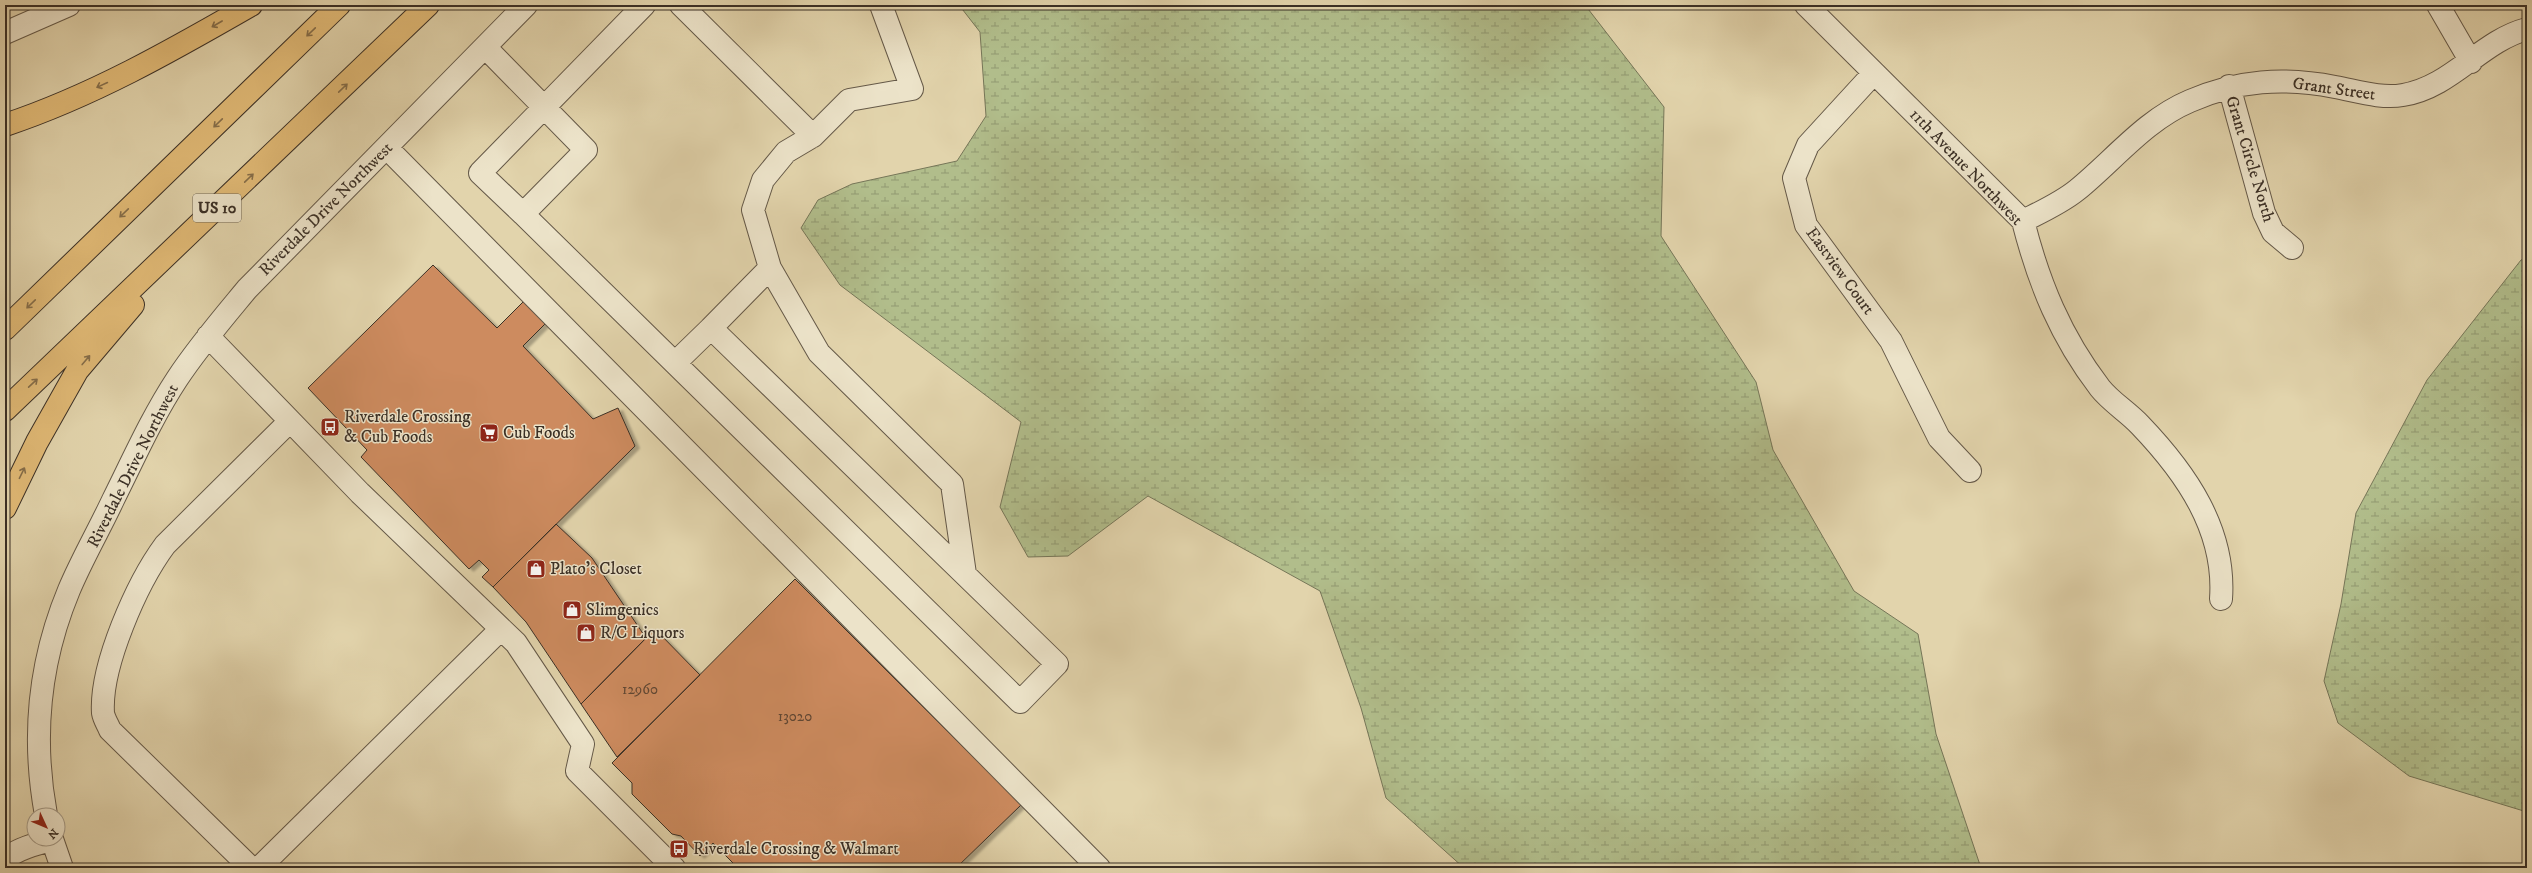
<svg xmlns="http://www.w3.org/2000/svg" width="2532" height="873" font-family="'IM FELL DW Pica',serif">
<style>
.wetland{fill:url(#wetland-marsh);stroke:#767658}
.building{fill:#cd8b5e;stroke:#3b3026;filter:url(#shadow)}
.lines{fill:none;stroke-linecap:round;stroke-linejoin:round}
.minor-casing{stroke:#655948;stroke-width:24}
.highway-casing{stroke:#3b3026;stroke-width:24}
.minor{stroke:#ece3c9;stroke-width:22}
.highway{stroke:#e1ba76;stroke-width:22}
.oneway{stroke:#866e4a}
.labels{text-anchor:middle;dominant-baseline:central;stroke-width:3;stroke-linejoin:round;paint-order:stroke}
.number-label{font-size:15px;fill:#604734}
.shield{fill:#ece3c9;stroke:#706657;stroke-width:1}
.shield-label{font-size:16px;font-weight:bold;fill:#3b3026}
.street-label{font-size:17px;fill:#3b3026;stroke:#ece3c9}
.poi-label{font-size:17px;fill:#3b3026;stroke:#ece3c9;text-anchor:start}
</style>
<defs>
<pattern id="wetland-marsh" width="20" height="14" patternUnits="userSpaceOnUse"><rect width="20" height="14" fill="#b1bd8b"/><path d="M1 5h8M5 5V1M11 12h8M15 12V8" fill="none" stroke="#919a71"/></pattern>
<filter id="shadow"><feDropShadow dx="4.5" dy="2.5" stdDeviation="1" flood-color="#0004"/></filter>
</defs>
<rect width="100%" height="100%" fill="#e2d4ac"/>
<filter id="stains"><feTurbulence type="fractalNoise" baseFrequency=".005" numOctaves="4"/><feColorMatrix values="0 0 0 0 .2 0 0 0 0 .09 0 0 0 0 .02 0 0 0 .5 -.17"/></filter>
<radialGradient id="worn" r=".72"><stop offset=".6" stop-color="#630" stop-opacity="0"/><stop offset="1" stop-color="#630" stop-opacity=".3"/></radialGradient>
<path class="wetland" d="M959 5H1585L1664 107 1661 236 1756 382 1773 450 1854 591 1918 634 1936 734 1981 868H1464L1386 798 1361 708 1320 591 1148 496 1068 556 1028 557 1000 507 1021 422 840 285 801 228 818 200 852 184 957 161 986 116 980 32Z
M2527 258V812L2409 776 2338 723 2324 681 2341 604 2356 513 2427 380 2521 260Z"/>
<path class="building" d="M433 265 497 328 526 299 548 321 523 346 593 419 618 408 635 446 493 587 482 577 489 570 479 560 469 569 361 457 367 450 308 388Z
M556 524 592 558 646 638 581 704 526 622 493 587Z
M795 579 1021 805 956 868H738L713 843 700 856 681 836 672 834 632 794V783L612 763Z
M655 629 700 675 617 757 581 704Z"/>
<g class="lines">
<g class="minor-casing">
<path id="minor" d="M681 5 813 136
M1806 5 2023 221C2039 284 2061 337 2100 388 2111 402 2128 412 2140 425 2186 473 2226 530 2221 599
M2438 5 2471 62
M5 33 69 5
M485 47 586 150 523 214 480 173 644 5
M1874 73 1808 145 1794 178 1806 225 1891 341 1939 438 1970 471
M2229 86 2264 213 2273 232 2292 248
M387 148 1099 868
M523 214 1020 702 1057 664 711 328 675 363
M2023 221C2041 212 2061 203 2077 190 2115 159 2145 120 2190 101 2238 80 2284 77 2335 87 2357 91 2381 99 2403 95 2452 87 2481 41 2527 29
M770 268 753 210 763 180 786 152 813 136 849 100 912 89 881 5
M711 328 770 268 819 353 952 484 965 574
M208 336 360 493 516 643 583 744 577 771 674 868
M46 815C32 739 39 662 69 590 82 559 99 530 113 500 133 460 152 417 177 379 198 347 223 318 247 289L526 5
M52 839 62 868
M5 859C19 848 36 844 52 840
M251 868 110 730C108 725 104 719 103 713 100 666 137 583 165 545L290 421
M259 868 500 630"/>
</g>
<g class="highway-casing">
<path id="highway" d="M5 125C92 96 171 51 251 5
M5 329 339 5
M5 410 428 5
M5 508 37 442 77 371 133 305"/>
</g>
<use href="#minor" class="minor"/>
<use href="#highway" class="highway"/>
</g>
<defs><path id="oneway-shaft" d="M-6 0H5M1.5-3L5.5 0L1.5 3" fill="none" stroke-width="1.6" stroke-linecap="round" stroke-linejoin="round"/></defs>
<g class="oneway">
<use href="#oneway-shaft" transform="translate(217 24) rotate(150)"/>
<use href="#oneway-shaft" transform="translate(311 32) rotate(136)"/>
<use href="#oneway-shaft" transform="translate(102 85) rotate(155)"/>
<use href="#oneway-shaft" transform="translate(343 88) rotate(-44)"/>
<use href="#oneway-shaft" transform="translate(218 123) rotate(136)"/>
<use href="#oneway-shaft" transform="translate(249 178) rotate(-44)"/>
<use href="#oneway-shaft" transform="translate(124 213) rotate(136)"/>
<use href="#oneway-shaft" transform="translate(31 304) rotate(136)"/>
<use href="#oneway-shaft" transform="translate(86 360) rotate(-50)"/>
<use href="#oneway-shaft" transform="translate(33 383) rotate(-43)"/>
<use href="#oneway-shaft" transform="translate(22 473) rotate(-64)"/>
</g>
<defs>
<g id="bus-square" transform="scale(1)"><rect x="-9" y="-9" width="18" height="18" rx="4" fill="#8f2418" stroke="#ece3c9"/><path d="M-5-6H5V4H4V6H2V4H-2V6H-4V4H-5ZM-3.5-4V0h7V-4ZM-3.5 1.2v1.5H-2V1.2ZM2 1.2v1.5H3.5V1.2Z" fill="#fff"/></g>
<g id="supermarket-square" transform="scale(1)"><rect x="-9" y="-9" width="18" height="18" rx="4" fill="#8f2418" stroke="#ece3c9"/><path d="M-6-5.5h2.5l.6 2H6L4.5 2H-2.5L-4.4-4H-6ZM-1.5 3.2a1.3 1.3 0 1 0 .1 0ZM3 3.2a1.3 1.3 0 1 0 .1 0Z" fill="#fff"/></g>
<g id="shop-square" transform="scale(1)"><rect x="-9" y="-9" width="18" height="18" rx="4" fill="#8f2418" stroke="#ece3c9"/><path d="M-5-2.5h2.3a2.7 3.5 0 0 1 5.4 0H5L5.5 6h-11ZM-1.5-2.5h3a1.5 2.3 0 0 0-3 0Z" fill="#fff"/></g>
</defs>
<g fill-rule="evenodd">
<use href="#bus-square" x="330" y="427"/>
<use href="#supermarket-square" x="489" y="433"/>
<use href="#shop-square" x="536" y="569"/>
<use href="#shop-square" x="572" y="610"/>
<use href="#shop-square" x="586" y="633"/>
<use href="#bus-square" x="679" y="849"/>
</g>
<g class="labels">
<g class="number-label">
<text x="640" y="689">12960</text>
<text x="795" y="716">13020</text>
</g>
<rect class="shield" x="193" y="194" width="48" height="28" rx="3"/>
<g class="shield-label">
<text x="217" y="208">US 10</text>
</g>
<g class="street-label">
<text transform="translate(2334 89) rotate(8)">Grant Street</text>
<text transform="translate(2250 159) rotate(73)">Grant Circle North</text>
<text transform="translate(1966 167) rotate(46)">11th Avenue Northwest</text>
<text transform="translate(326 209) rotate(-45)">Riverdale Drive Northwest</text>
<text transform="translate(1840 271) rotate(54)">Eastview Court</text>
<text transform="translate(133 466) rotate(-63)">Riverdale Drive Northwest</text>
</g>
<g class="poi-label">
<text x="344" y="417">Riverdale Crossing<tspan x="344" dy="20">&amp; Cub Foods</tspan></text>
<text x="503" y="433">Cub Foods</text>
<text x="550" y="569">Plato's Closet</text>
<text x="586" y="610">Slimgenics</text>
<text x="600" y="633">R/C Liquors</text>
<text x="693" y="849">Riverdale Crossing &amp; Walmart</text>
</g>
</g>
<rect width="2532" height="873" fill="none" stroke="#e2d4ac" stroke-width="20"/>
<rect x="6" y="6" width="2520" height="861" fill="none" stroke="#3b3026" stroke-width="2"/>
<rect x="10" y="10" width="2512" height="853" fill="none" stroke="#3b3026"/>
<g transform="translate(46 827) rotate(134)"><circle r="19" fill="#ece3c9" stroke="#a59b88"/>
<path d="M0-3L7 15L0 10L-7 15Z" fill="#8f2418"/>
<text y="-6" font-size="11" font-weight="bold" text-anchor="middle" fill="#3b3026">N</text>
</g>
<rect width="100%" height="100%" filter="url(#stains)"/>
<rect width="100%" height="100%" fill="url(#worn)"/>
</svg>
